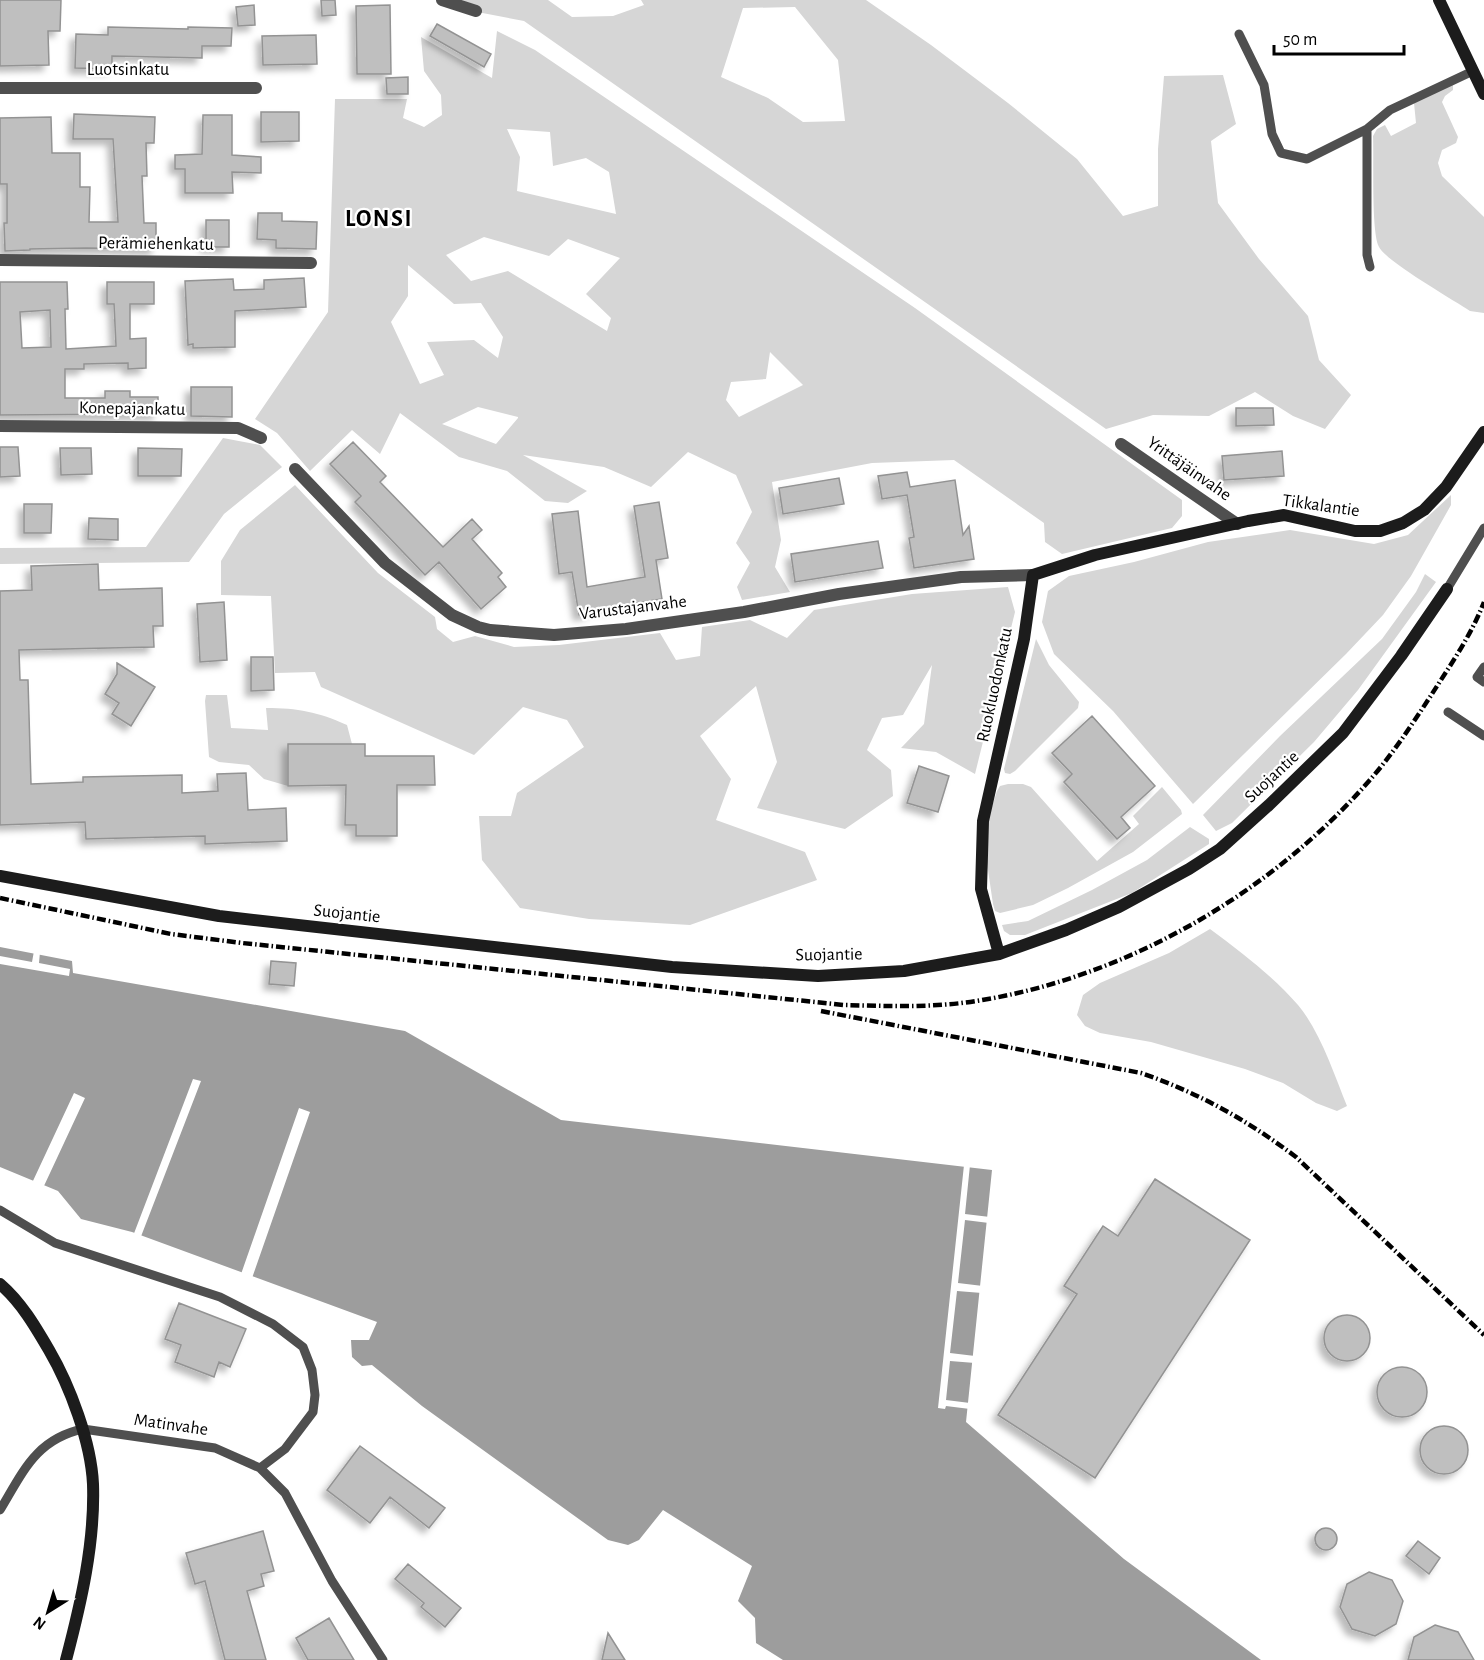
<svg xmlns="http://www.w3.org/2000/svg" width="1484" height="1660" font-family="'Alegreya Sans',sans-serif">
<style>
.green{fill:#d6d6d6;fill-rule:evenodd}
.water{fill:#9d9d9d}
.pier{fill:#fff}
.building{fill:#bfbfbf;stroke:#939393;stroke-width:1.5;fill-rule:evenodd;filter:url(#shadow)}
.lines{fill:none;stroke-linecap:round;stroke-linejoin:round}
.lane{stroke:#4f4f4f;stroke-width:9}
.street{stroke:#4f4f4f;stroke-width:12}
.secondary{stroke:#1c1c1c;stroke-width:12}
.rail{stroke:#000;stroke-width:4.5;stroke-dasharray:9 3 1.5 3;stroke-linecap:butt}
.labels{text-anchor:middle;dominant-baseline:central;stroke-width:4.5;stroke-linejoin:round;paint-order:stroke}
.street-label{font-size:18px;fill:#000;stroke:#fff}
.district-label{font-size:24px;font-weight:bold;letter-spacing:1.5px;fill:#000;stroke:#fff}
</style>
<defs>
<filter id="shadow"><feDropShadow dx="-5.5" dy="5.5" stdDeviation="3" flood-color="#0004"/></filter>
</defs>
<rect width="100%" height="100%" fill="#fff"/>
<path class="green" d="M460 0H548L572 17 613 16 644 5 641 0H866L931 45 1008 103 1077 159 1123 216 1158 206V149L1164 76 1223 75 1236 124 1211 141 1218 203 1259 259 1308 316 1319 360 1351 395 1325 429 1293 416 1255 392 1209 416 1153 415 1106 429 524 21 472 11ZM795 7 838 60 845 121 803 122 768 98 721 77 743 8Z
M497 31 535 50 915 308 1182 500V516L1172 528 1062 554 1045 542 1044 523 954 460 872 463 772 482 781 540 775 567 790 592 742 600 737 587 750 563 736 543 752 512 736 475 688 452 651 487 604 467 523 455 587 491 568 503 545 501 507 471 459 457 400 413 380 454 352 430 310 471 277 433 255 419 328 312 335 99H407L403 118 424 127 442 115 441 95 424 71 421 37 492 78ZM507 129 550 132 553 166 586 158 609 172 616 214 517 191 520 157ZM484 237 549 256 568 239 620 258 586 294 611 318 607 331 508 271 471 281 446 255ZM408 265 454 304 481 303 503 337 498 358 474 340 427 342 444 375 420 384 391 322 408 296ZM770 352 803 385 739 417 726 400 731 382 766 379ZM478 407 518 417V418L496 444 442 424Z
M1453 83V90L1445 96 1442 102 1458 137 1456 143 1442 150 1438 163 1442 176 1484 217V313L1470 311C1452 299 1387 262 1379 247 1371 233 1374 156 1373 136L1377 129 1385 125 1391 136 1416 123 1414 103Z
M223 438 260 445 282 467 224 514 189 562 0 564V548L146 547Z
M295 485 378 573 435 617 437 629 453 642 475 636 514 647 559 645 660 633 676 660 700 656 702 627 750 620 787 638 814 610 912 594 1008 587 1015 612 975 774 936 752 901 748 924 724 932 665 903 715 882 718 867 750 891 770 893 796 845 829 757 808 777 762 756 686 700 736 731 779 716 820 805 852 817 880 690 925 589 919 520 908 482 860 479 816H511L517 793 584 747 567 720 523 707 474 755 321 687 315 672 275 673 271 596 221 595V561L240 530Z
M1451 495V505L1411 576 1383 615 1346 654 1193 804 1113 711 1054 654 1042 622 1048 591 1069 576 1134 562 1208 542 1290 530 1374 544 1408 535Z
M1425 574 1436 582 1358 690 1314 742 1232 823 1216 831 1203 815 1280 736 1382 639 1416 592Z
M1036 639 1049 665 1079 702 1078 708 1015 771 1010 774 1005 773 1004 769Z
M206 695H227L231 728 268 730 266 708C298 708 318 712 347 725L352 744 288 786 264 779 249 765 219 762 209 757 205 701Z
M1008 784H1023L1031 787 1097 861 1139 824 1133 816 1162 787 1181 810 1182 814 1133 852 1068 888 1033 905 1000 913 995 911 993 904 984 843 985 828 997 791 1000 786Z
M1190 827 1209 839V844L1132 893 1025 935H1010L1004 931 1002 925 1028 921 1092 890 1147 860Z
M1210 929C1241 952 1273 976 1298 1005 1320 1031 1334 1074 1347 1106L1337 1111 1316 1103 1283 1083 1245 1069 1151 1042 1100 1033 1085 1026 1077 1015 1083 995 1100 983 1169 953Z"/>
<path class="water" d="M0 947 72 961 73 973 405 1031 561 1120 992 1170 966 1422 1124 1559 1261 1660H783L756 1643 755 1618 738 1601 752 1566 663 1510 639 1540 628 1545 608 1540 422 1406 372 1365 362 1366 352 1357 351 1340H369L377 1322 132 1232 81 1219 58 1191 0 1167Z"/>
<path class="pier" d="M34 951 40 952 39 963 70 969 69 976 0 964V956L32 962Z
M193 1079 201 1081 140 1239 133 1236Z
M74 1093 85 1098 43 1188 32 1183Z
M299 1108 310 1112 251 1281 240 1277Z
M964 1165H970L965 1214 990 1217 989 1223 965 1220 958 1283 983 1286 982 1293 957 1291 950 1353 975 1356V1363L950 1361 946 1400 970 1403V1409L946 1406 945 1409 938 1408Z"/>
<path class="building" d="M0 0H61L60 31H48L49 65 0 66Z
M321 0H335L336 15 322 16Z
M254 5 255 25 238 26 236 7Z
M390 5 391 74H357L356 6Z
M437 24 491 54 484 67 430 36Z
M108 27 188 29V27L232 28 231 46H202V58L112 56V69L75 68 76 34 108 35Z
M316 35 317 64 263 65 262 36Z
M408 77V94H387L386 78Z
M261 112H299V141L261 142Z
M74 114 155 117 154 143H146L147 176H142L144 223H156V249L86 248 30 249V250L5 251 4 223H7V184H0V118L51 117 52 153H80V187H90L89 222H118L113 139H73Z
M203 115H232V155L261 157V173L232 172 233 193H185V169H175V155L202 154Z
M258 213H282V221L317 222 316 249 276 248V240L257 239Z
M206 220H229V247H206Z
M304 278 306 307 235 311V347L193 348V344L188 345 185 281 233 279 234 290 264 289V280Z
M0 282H67L68 309H65L66 349 116 346 114 304H107V282H154V304H130V339L146 338V368L128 369V363L84 364V369H65V398H105V391H130V397H158V414L0 415ZM50 310 51 347 22 348 20 312Z
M191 387H232V417L191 416Z
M1236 408H1273L1274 425 1236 426Z
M353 442 386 476 380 482 443 547 472 519 482 530 472 539 502 573 498 577 506 587 481 609 439 562 425 575 355 502 361 496 330 464Z
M0 447H18L20 476 0 477Z
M60 448H91L92 474 61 475Z
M138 448 182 449 181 476H138Z
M1282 451 1284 476 1224 480 1222 456Z
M907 472 910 487 955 480 963 535 969 526 974 559 914 568 909 538 914 537 907 495 882 499 878 476Z
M839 478 844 504 783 514 779 488Z
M659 502 668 558 656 560 662 599 590 610V613L579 615 572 572 559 574 552 514 578 511 587 587 645 577 634 506Z
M24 504H52L51 533H24Z
M89 518 118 519V540L88 539Z
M878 541 883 568 795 582 791 554Z
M98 564 99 590 162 588 163 626H153L154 647 19 650 20 680H28L31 784 83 782V777L182 775V793L218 791 217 774 246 773 248 810 286 808 287 841 205 844V836L86 839 85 822 0 825V591L32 590 31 566Z
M224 602 227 660 200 662 197 604Z
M251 657H273L274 690 251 691Z
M117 663 155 687 131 726 112 714 119 703 105 694 117 674Z
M1092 716 1155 786 1121 817 1130 828 1117 839 1064 782 1072 774 1052 753Z
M288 744H365V756H434L435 785H397V836H356V825H345L346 785 288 786Z
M919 766 949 776 938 812 907 803Z
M271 961 296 963 294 986 269 984Z
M1155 1179 1250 1240 1095 1478 998 1415 1077 1294 1064 1286 1103 1226 1118 1236Z
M179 1303 246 1329 230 1367 219 1362 214 1377 175 1362 181 1345 165 1339Z
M1324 1338a23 23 0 1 1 46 0a23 23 0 1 1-46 0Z
M1377 1392a25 25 0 1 1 50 0a25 25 0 1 1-50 0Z
M1420 1450a24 24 0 1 1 48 0a24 24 0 1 1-48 0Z
M360 1446 445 1508 429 1528 390 1497 370 1523 327 1490Z
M1315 1539a11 11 0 1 1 22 0a11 11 0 1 1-22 0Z
M263 1531 274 1571 261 1574 264 1586 247 1591 266 1660H225L205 1581 195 1584 186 1553Z
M1418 1541 1440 1558 1429 1574 1406 1556Z
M408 1564 461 1608 445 1627 421 1607 424 1603 395 1579Z
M1369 1572 1392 1580 1403 1601 1396 1624 1375 1636 1352 1629 1340 1607 1347 1584Z
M329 1618 354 1660H308L296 1638Z
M1435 1625 1458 1632 1474 1660H1408L1414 1637Z
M608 1633 625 1660H602Z"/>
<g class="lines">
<path class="lane" d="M1239 34 1264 85 1272 134 1281 153 1307 159 1367 129 1390 110 1473 71
M1367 129V255L1370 267
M1447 589 1484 528
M1484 667 1477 677 1484 682
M1448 712 1484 736
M0 1210 55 1243 220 1297 273 1324 303 1347 312 1370 315 1395 313 1412 285 1449 260 1468
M0 1510C23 1472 36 1439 83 1429L215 1448 260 1468 285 1493 332 1581 383 1660"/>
<path class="street" d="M442 0 476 11
M0 88H256
M0 260 311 263
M0 426 238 428 261 438
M1121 444 1237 524
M295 469 385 563 452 615 478 627 490 630 554 635 626 629 744 612 839 594 961 577 1033 575"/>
<path class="secondary" d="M1439 0 1484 94
M0 876 219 916 672 967 818 976 904 971 999 954 1066 930 1119 907 1189 869 1220 849 1269 805 1343 733 1401 656 1447 589
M999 954 981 889 983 821 1024 639 1033 575 1095 555 1248 521 1284 515 1355 531H1380L1403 523 1424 510 1446 487 1484 432
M0 1284C21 1302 35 1326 49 1350 70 1386 91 1442 93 1484 95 1543 81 1603 66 1660"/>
<path class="rail" d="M0 898 171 934 242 943 844 1005C887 1006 933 1008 976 1001 1125 978 1270 894 1369 781 1392 755 1411 726 1430 697 1449 667 1471 636 1484 602
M821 1011 1141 1073C1199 1093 1247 1120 1296 1157L1484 1335"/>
</g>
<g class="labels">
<g class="street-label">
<text x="128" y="70">Luotsinkatu</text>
<text transform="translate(156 244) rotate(1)">Perämiehenkatu</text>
<text transform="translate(132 409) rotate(1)">Konepajankatu</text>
<text transform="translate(1189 469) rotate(35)">Yrittäjäinvahe</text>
<text transform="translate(1321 506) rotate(8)">Tikkalantie</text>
<text transform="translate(633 608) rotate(-7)">Varustajanvahe</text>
<text transform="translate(995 685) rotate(-78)">Ruokluodonkatu</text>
<text transform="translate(1272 777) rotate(-43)">Suojantie</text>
<text transform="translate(347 914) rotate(6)">Suojantie</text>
<text transform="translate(829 955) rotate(-1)">Suojantie</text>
<text transform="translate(171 1425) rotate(8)">Matinvahe</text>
</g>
<g class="district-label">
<text x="379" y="219">LONSI</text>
</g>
</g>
<g transform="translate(48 1612) rotate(217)" stroke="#ffffff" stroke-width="4.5" paint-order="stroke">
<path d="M0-4.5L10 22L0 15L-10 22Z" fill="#000000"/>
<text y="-9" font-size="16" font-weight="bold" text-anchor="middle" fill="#000000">N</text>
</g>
<path d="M1274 45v9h130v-9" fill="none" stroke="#000000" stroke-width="3"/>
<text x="1283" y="45" font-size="18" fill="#000000" stroke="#ffffff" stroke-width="4.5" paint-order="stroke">50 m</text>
</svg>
